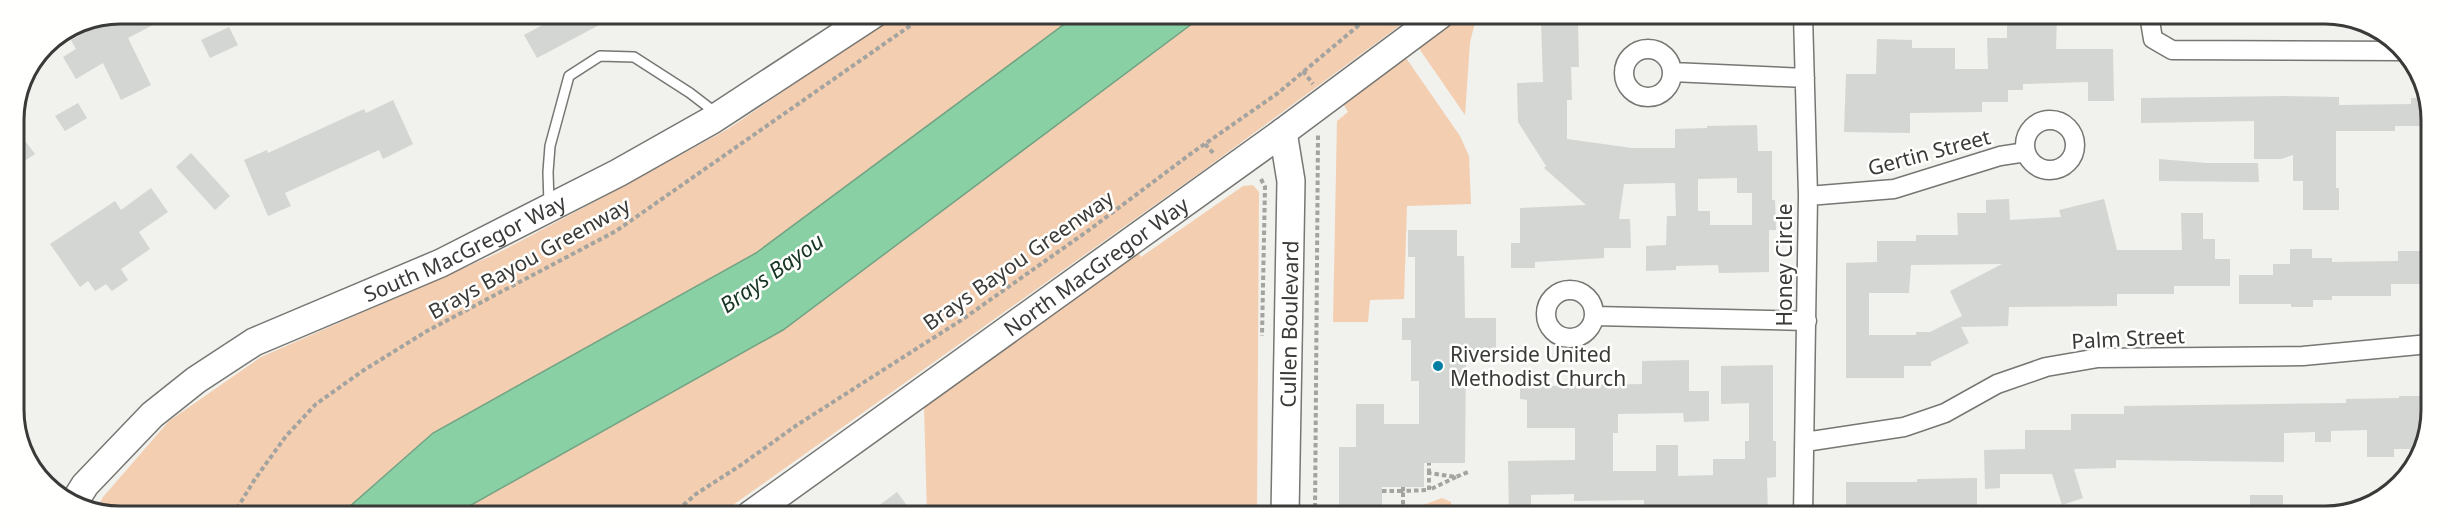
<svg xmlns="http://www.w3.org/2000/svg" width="2445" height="530" font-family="'Noto Sans',sans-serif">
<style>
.green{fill:#f4ceb0}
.water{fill:#8ad0a5;stroke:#72a384;stroke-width:1.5}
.building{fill:#d3d6d2;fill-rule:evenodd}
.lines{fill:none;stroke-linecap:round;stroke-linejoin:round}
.lane-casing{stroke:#767673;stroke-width:12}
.street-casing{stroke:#767673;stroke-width:21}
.secondary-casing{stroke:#767673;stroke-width:30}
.path{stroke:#a3a3a0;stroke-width:4;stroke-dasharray:4.5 3;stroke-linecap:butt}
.lane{stroke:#fff;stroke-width:9}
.street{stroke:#fff;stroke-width:18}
.secondary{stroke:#fff;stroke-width:27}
.poi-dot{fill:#017ea4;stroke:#fffffe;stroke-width:2}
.labels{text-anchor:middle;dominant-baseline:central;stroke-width:5;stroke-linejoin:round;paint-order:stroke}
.street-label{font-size:21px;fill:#3a3a38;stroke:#fffffe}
.poi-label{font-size:21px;fill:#3a3a38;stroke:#fffffe;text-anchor:start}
.water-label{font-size:22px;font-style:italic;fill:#153423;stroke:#fffffe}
.rim{fill:none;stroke:#3a3a38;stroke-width:3}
</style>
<rect width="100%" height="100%" fill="#f1f1ed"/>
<path class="green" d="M897 14 1414 15 1201 172 719 515H100L95 512 103 497 169 421 261 357 498 253 611 193 728 129Z
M1460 15H1477L1470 42 1465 115 1418 47Z
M1406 58 1460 136 1469 156 1471 204 1407 206 1404 299 1370 300 1368 322H1333L1337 121 1348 112 1344 105Z
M1253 185 1259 192 1257 515H927L924 405 1138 252 1141 257 1243 186Z
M1442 498 1451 502 1452 516H1411L1413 509Z"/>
<path class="water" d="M1078 14H1205L783 330 464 509 458 515H340L433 433 756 253Z"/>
<path class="building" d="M120 14H174L128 38 151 85 121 100 103 63 76 79 63 57 76 49 71 40Z
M563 14H620L537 58 524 35Z
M2007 15H2057L2056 49H2113L2114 101H2088V82L2023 84V90H2008V102H1982V112L1910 113V133L1844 132 1846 74H1876L1877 39 1912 40V48H1955V69H1988L1987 38H2007Z
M1541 21H1578L1579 67H1571L1572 100H1567V139L1632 148H1675V129L1707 128V126L1757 125 1758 151H1772V200H1775L1776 230H1769V272L1719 273 1718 265 1676 266V270L1646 271V246L1666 245 1667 216H1676L1675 183 1624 184 1619 219H1630L1631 248H1604V258L1535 262V268H1511V243H1520V208L1586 205 1544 168 1546 166 1518 122 1517 83 1543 82ZM1737 178V193H1752V225H1710V211H1698V179Z
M229 27 238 45 210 58 201 40Z
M2286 96 2339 97V105L2411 104V98H2429V126H2395V131H2336V188H2339V210H2303V181H2293V155L2281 159H2254V121L2141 123V98Z
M393 100 413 144 383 159 379 150 285 193 291 206 268 216 244 160 267 150 268 153 364 109 366 113Z
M78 103 87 118 65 131 55 116Z
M26 142 35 154 14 168V150Z
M191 153 230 196 215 210 176 167Z
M2159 159 2207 163H2258L2259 182 2159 181Z
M151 188 168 212 139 232 150 249 121 269 128 280 112 291 106 284 95 291 88 281 80 287 50 244 115 201 121 210Z
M2009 199 2010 220 2061 217 2059 210 2104 199 2117 250H2182L2181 213H2203V239H2215V259H2230V286H2174V294H2117V306L2009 307 2008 326 1961 327 1969 343 1931 362V366H1904V378H1846V263L1877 262V241H1916V235H1958L1957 213H1986V200ZM2002 264 1950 291 1962 316 1930 332H1916V335H1869V293H1909L1911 265Z
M1408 230H1457V256H1464L1465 318H1496V351H1466L1465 463H1424V487H1382V516L1339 515V447H1356V404H1384V424H1419V381H1411V340H1402V318H1415V257H1408Z
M2290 249H2312V258H2332V262L2398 261V251H2429V284H2391V296H2332V300H2313V307H2291V304H2239V275H2273V264H2290Z
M1689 360V391H1709V421L1684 422 1683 413 1618 414V433H1613V471H1656V445H1678V476L1713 475V459H1745V441H1749V403L1721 404V366L1773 365V441H1776V477L1767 478 1768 513 1734 514 1735 511H1713V507L1644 508V500L1574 501V494L1531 495V515H1509L1508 461 1575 460V428H1527V400L1520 399V374L1547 373V386L1642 384V361Z
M2399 396H2427L2430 430 2419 449H2394V457H2367V430L2331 431V442H2315V432L2284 433V462L2116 460V468L2074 469 2083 498 2062 505 2052 474H2000V488L1985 489 1984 450 2025 449V430H2071V414H2124V406L2346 403V399L2399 398Z
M1977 478V516H1846V482H1917V479Z
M897 492 914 515H866Z
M2250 495H2283V515H2250Z"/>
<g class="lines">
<g class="lane-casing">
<path id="lane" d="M2115 15 2125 19 2149 17
M549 204 548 172 550 146 569 76 600 56 634 57 690 93 716 113"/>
</g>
<g class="street-casing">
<path id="street" d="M1803 15 1808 196 1803 516
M2149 15 2153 39 2172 50 2403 51
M1624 73a24 24 0 1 1 48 0a24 24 0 1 1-48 0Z
M1672 72 1805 78
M2025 145a25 25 0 1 1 50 0a25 25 0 1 1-50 0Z
M1808 196 1894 189 2000 156 2026 152
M1546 314a24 24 0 1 1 48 0a24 24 0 1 1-48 0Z
M1595 316 1807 321
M1805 442 1904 427 1945 413 1997 384 2046 367 2098 358 2303 356 2429 344"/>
</g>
<g class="secondary-casing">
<g id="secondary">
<path d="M1283 132 1291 181 1285 515"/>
<path id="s1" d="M75 501 85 485 152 415 196 380 254 342 441 263 618 173 712 120 874 14"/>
<path id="s2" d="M750 515 1283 132 1440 15"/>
</g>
</g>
<path class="path" d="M1303 71 1313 84
M1205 144 1215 155
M1261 179 1265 187 1262 336
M1429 473V463
M1456 477 1429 490V473L1456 477 1468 472
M1403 487V491L1429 490
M1382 491H1403V516
M233 515 255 479 286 436 316 404 364 370 427 331 616 231 927 14
M672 515 696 494 741 465 797 425 963 319 1089 230 1189 155 1278 93 1371 15
M1315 515 1318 135"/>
<use href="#lane" class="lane"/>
<use href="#street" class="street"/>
<use href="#secondary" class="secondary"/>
</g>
<circle class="poi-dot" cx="1438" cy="366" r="6"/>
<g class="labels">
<g class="street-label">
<text transform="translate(1929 152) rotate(-15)">Gertin Street</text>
<text stroke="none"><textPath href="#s1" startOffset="472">South MacGregor Way</textPath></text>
<text transform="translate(529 258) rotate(-29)">Brays Bayou Greenway</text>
<text transform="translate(1018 260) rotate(-35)">Brays Bayou Greenway</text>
<text transform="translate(1784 265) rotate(-90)">Honey Circle</text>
<text stroke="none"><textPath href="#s2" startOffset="426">North MacGregor Way</textPath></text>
<text transform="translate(1289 324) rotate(-89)">Cullen Boulevard</text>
<text transform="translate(2128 338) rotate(-3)">Palm Street</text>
</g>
<g class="poi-label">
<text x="1450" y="354">Riverside United<tspan x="1450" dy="24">Methodist Church</tspan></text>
</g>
<g class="water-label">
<text transform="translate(771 272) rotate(-35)">Brays Bayou</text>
</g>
</g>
<path d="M0 0H2445V530H0ZM120 24H2325A96 96 0 0 1 2421 120V410A96 96 0 0 1 2325 506H120A96 96 0 0 1 24 410V120A96 96 0 0 1 120 24Z" fill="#fffffe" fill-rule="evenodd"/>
<path class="rim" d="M120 24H2325A96 96 0 0 1 2421 120V410A96 96 0 0 1 2325 506H120A96 96 0 0 1 24 410V120A96 96 0 0 1 120 24Z"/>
</svg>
